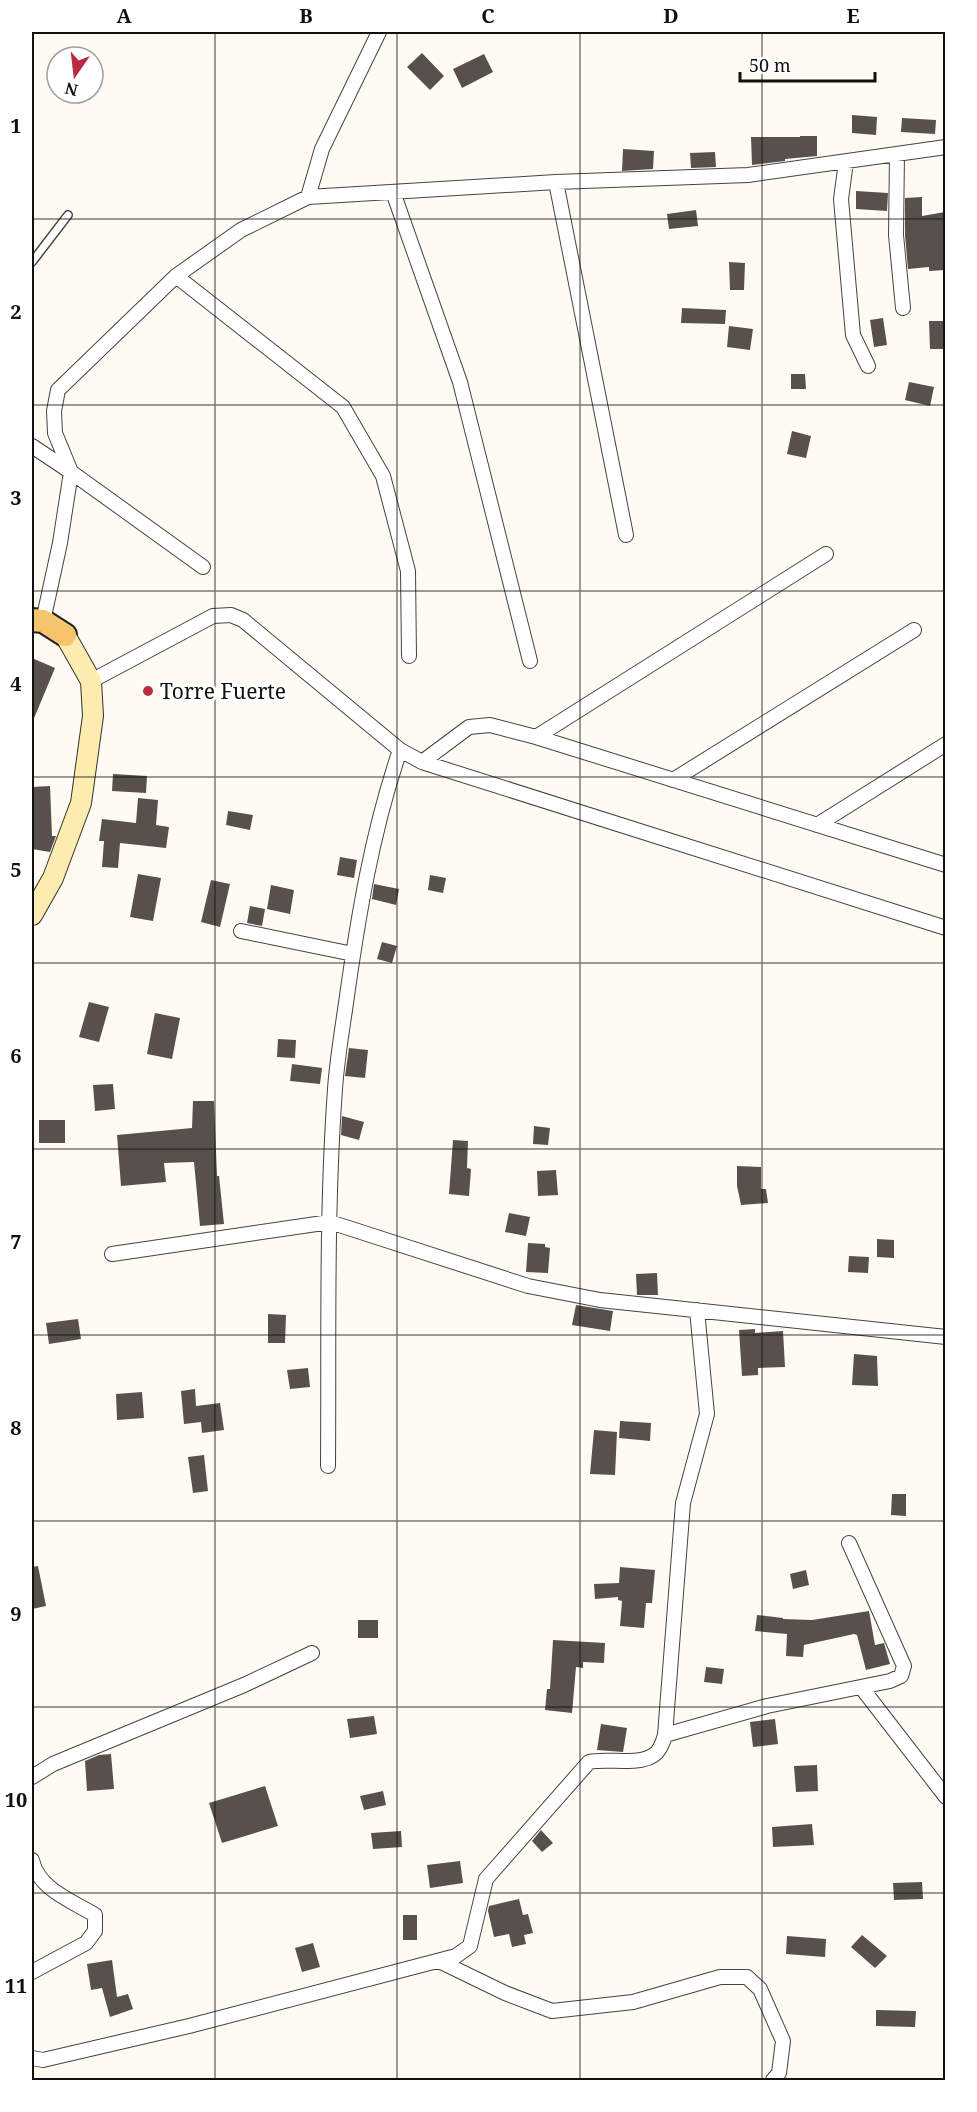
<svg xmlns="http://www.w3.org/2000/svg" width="977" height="2112" font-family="'Noto Serif',serif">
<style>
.building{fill:#58504c}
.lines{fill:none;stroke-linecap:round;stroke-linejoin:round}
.service-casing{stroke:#434343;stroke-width:10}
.minor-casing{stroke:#434343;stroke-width:16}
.secondary-casing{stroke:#323232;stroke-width:22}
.primary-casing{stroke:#212121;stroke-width:26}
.service{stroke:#fff;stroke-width:7}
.minor{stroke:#fff;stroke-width:14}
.secondary{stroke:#fcecb0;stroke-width:20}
.primary{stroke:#f4c56d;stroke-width:22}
.grid{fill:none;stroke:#101010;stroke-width:1.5;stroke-opacity:0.55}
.poi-dot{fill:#bd2b42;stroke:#fff;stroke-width:2}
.labels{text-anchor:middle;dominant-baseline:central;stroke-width:6;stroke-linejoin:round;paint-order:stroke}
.poi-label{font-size:21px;fill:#101010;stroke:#fff;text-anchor:start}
.neatline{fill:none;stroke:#101010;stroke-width:2}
.grid-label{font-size:20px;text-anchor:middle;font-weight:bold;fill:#101010}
</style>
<rect width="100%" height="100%" fill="#fffbf3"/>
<path class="building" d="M422 53 444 76 430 90 407 67Z
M484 54 493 72 462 88 453 69Z
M852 115 877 117 876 135 852 133Z
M902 118 936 120 935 134 901 132Z
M800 136H817V156L785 159V161L752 165 751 137H800Z
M623 149 654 151 653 169 622 171Z
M715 152 716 167 691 168 690 153Z
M856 191 888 193 887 211 856 209Z
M922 197V216L945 212V270L929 271V267L908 269 905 235V198Z
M696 210 698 226 669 229 667 214Z
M729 262 745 263 744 290H730Z
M682 308 726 310 725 324 681 323Z
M883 318 887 345 874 347 870 320Z
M929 321H945V349H930Z
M729 326 753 329 750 350 727 347Z
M791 374H805L806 389H791Z
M909 382 934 387 930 406 905 400Z
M792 431 811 436 806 458 787 454Z
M32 658 55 668 32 723Z
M113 774 147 776 146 793 112 791Z
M50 786 52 836H56L50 852 32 849V833H34L32 787Z
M138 798 158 800 156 825 169 827 166 848 120 843 118 868 102 867 104 841H99L102 819 136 823Z
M228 811 253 815 250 830 226 825Z
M340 857 357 860 354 878 337 875Z
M138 874 161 878 153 921 130 917Z
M430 875 446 878 443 893 428 890Z
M211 880 230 884 220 927 201 922Z
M374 884 399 889 396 905 372 899Z
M271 885 294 890 290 914 267 909Z
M250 906 265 909 262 926 247 923Z
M382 942 397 946 392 963 377 959Z
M89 1002 109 1007 99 1042 79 1037Z
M155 1013 180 1018 172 1059 147 1054Z
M278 1039 296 1040 295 1058 277 1057Z
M349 1048 368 1050 365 1078 345 1076Z
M292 1064 322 1068 320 1084 290 1081Z
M113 1084 115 1109 95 1111 93 1085Z
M193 1101H214L217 1176H219L224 1224 200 1226 194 1162 164 1163 166 1182 121 1186 117 1135 192 1128Z
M342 1116 364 1122 359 1140 341 1135Z
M39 1120H65V1143H39Z
M534 1126 550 1128 548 1145 533 1144Z
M453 1140 468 1141 467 1168 471 1169 469 1196 449 1194Z
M737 1166 761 1167V1189H766L768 1203 741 1205 737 1186Z
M556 1170 558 1195 538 1196 537 1171Z
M509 1213 530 1217 526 1236 505 1232Z
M877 1239 894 1240V1258L877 1257Z
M528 1243 545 1244V1247L550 1248 548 1273 526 1272Z
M849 1256 869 1257 868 1273 848 1272Z
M657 1273 658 1295H637L636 1274Z
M576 1305 613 1311 610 1331 572 1325Z
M268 1314 286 1315 285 1343H268Z
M78 1319 81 1339 49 1344 46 1323Z
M755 1329V1333L783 1331 785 1367 758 1368V1375L742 1376 739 1330Z
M854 1354 877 1356 878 1386 852 1385Z
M308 1368 310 1387 290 1389 287 1370Z
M195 1389 196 1406 220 1403 224 1430 202 1433 201 1422 184 1424 181 1391Z
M142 1392 144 1418 117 1420 116 1394Z
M620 1421 651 1423 650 1441 619 1438Z
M594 1430 617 1432 615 1475 590 1474Z
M204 1455 208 1491 193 1493 188 1457Z
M892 1494H906V1516L891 1515Z
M38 1566 46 1606 32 1609V1567Z
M620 1567 655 1570 652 1603H646L644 1628 620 1626 622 1601 618 1600V1597L595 1599 594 1584 619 1583Z
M806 1570 809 1585 793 1589 790 1574Z
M869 1611 875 1645 884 1643 890 1664 866 1670 857 1635 854 1634 804 1645 803 1657 786 1656 787 1634 755 1631 757 1615 783 1618V1619L812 1620Z
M358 1620H378V1638H358Z
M553 1640 605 1643 604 1663 583 1662V1668L576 1667 572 1713 545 1710 547 1689H550Z
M706 1667 724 1669 722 1684 704 1682Z
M374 1716 377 1734 350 1738 347 1719Z
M775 1719 778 1744 753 1747 750 1722Z
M601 1724 627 1728 623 1752 597 1750Z
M111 1754 114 1789 87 1791 85 1761 99 1755Z
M817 1765 818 1791 796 1792 794 1766Z
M265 1786 278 1826 222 1843 209 1803Z
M383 1791 386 1805 364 1810 360 1796Z
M812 1824 814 1845 773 1847 772 1827Z
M541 1830 553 1843 542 1852 532 1841Z
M401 1831 402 1847 373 1849 371 1833Z
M460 1861 463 1883 430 1888 427 1865Z
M922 1882 923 1899 894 1900 893 1883Z
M519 1899 523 1915 528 1914 533 1933 524 1935 526 1944 512 1947 509 1934 494 1937 488 1911 489 1906Z
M403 1915H417V1940H403Z
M862 1935 887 1956 875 1968 851 1947Z
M787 1936 826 1939 825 1957 786 1954Z
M313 1943 320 1967 302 1972 295 1948Z
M112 1960 117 1997 128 1994 133 2009 110 2017 102 1988 91 1990 87 1964Z
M876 2010 916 2011 915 2027 876 2026Z"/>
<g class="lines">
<g class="service-casing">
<path id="service" d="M32 262 68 215"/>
</g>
<g class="minor-casing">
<path id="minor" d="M897 154 896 235 903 308
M846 162 841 199 853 335 868 366
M556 182 626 535
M393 192 460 382 530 661
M308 197 322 149 379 32
M176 276 343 407 383 476 408 571 409 656
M32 446 71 472 203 567
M43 621 60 543 71 472 55 433 54 411 58 390 176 276 241 230 308 197 556 182 748 175 946 147
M91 681 213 616 231 615 243 620 400 750 422 762 946 928
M536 737 826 554
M422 762 469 727 490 725 536 737 946 865
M673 780 914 630
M817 825 946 744
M241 931 353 954
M112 1254 330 1222 528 1286 600 1300 946 1337
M328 1466C329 1340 326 1214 335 1089 337 1060 342 1031 346 1003 358 917 372 832 400 750
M861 1687 946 1797
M665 1735 767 1706 890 1681 901 1676 904 1666 849 1543
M32 1777 53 1764 244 1685 312 1653
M32 1860C38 1889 72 1901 95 1915V1931L86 1943 32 1972
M439 1961 505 1993 552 2011 633 2002 720 1977H747L760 1989 783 2041 779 2073 773 2080
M32 2058 43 2060 189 2026 456 1956 470 1946 486 1879 589 1762C609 1757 649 1769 660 1748 662 1744 664 1739 665 1735L683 1503 707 1414 697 1310"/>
</g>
<g class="secondary-casing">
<path id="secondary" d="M32 915 53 878 81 803 93 716 91 681 65 635"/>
</g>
<g class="primary-casing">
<path id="primary" d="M32 620 43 621 65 635"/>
</g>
<use href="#service" class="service"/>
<use href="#minor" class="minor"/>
<use href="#secondary" class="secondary"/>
<use href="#primary" class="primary"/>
</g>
<path class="grid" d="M215 32V2080M397 32V2080M580 32V2080M762 32V2080M32 219H946M32 405H946M32 591H946M32 777H946M32 963H946M32 1149H946M32 1335H946M32 1521H946M32 1707H946M32 1893H946"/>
<circle class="poi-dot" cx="148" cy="691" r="6"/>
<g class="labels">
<g class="poi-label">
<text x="160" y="691">Torre Fuerte</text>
</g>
</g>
<rect width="977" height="2112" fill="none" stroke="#ffffff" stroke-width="66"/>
<g transform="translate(75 75) rotate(194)"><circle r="28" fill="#ffffff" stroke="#9f9f9f" stroke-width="1.5"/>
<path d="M0-4.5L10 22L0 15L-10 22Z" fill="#bd2b42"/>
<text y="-9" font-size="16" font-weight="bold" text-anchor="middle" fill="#101010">N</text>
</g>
<path d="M740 72v9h135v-9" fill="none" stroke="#101010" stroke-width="3"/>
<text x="749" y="72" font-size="18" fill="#101010" stroke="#ffffff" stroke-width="4.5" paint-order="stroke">50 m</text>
<rect x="33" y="33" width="911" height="2046" class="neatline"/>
<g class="grid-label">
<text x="124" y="23">A</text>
<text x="306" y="23">B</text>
<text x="488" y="23">C</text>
<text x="671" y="23">D</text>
<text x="853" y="23">E</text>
<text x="16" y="133">1</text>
<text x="16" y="319">2</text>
<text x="16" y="505">3</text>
<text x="16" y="691">4</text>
<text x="16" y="877">5</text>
<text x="16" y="1063">6</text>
<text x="16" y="1249">7</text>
<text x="16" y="1435">8</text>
<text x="16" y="1621">9</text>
<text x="16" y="1807">10</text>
<text x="16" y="1993">11</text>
</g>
</svg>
